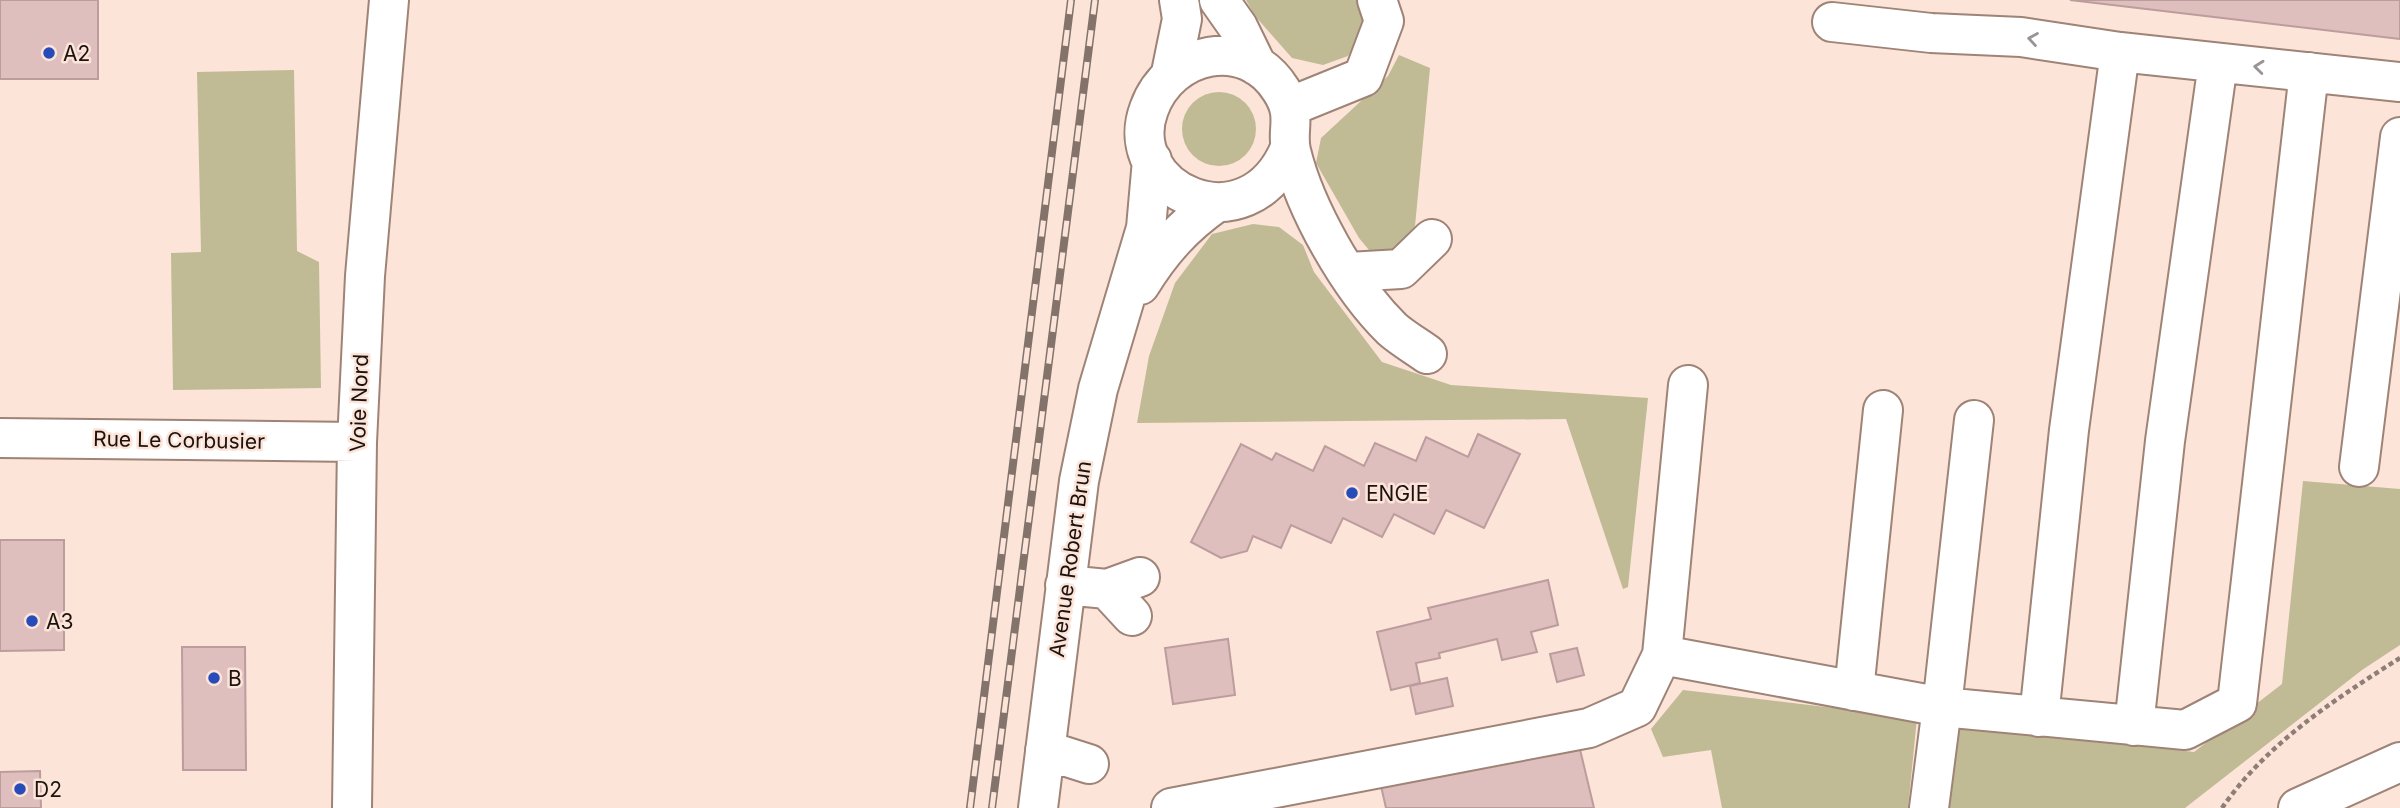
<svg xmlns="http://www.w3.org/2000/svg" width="2400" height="808" font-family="Inter,sans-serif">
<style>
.green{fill:#c0bb95}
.building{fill:#dfbebe;stroke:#bc9c9d;stroke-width:2}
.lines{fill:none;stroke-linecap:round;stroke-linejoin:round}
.minor-casing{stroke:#9e8376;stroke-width:42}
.path{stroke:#8f7e76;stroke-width:4.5;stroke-dasharray:5 3.5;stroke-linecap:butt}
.minor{stroke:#fff;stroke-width:38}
.rail-casing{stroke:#83736b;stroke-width:8}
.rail{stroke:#fce4d9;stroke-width:5;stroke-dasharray:16;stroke-linecap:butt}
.oneway{stroke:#999493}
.poi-dot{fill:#284bba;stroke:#fce4d9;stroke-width:2.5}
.labels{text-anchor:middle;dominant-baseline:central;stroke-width:5;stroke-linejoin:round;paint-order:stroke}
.poi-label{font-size:21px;fill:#1c120e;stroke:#fce4d9;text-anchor:start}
.street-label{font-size:21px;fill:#1c120e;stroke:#fce4d9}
</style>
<rect width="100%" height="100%" fill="#fce4d9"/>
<path class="green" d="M1246 0H1361L1367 26 1348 56 1323 65 1292 58 1255 16Z
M1399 55 1430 68 1415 226C1404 245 1396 252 1374 256L1359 238 1316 163 1321 138 1388 76Z
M294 70 297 251 319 262 321 388 173 390 171 253 201 252 197 72Z
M1182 129a37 37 0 1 1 74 0a37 37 0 1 1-74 0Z
M1253 224 1279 227 1303 245 1314 272 1382 362 1451 385 1648 398 1628 587 1623 589 1566 419 1137 423 1149 356 1175 283 1212 234Z
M2303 481 2400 489V645L2362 670 2185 808H1948L1959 723 2194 752 2282 684Z
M1683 690 1917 718 1908 808H1722L1711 750 1663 757 1651 729Z"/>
<path class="building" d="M0 0H98V79H0Z
M2070 0H2400V39Z
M1478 434 1520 454 1484 528 1446 510 1434 534 1394 514 1382 537 1343 518 1331 543 1291 525 1281 548 1253 536 1247 551 1221 558 1191 542 1241 444 1272 460 1276 453 1313 471 1325 446 1364 466 1375 443 1416 461 1426 437 1468 457Z
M0 540H64V650L0 651Z
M1548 580 1558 625 1531 632 1537 652 1502 660 1497 639 1439 653 1440 658 1416 663 1420 683 1391 690 1377 632 1431 619 1428 608Z
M1228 639 1235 695 1173 704 1165 648Z
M182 647H245L246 770H183Z
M1577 648 1584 675 1557 682 1550 654Z
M1447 678 1453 706 1416 714 1410 686Z
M1578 741 1594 808H1386L1381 786Z
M40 771 41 808H0V772Z"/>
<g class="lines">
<g class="minor-casing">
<path id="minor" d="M1219 0 1238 27 1257 66
M1832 22 1931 33 2021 37 2120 52 2400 82
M1171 73 1182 19 1179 0
M1289 107 1363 77 1384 21 1377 0
M1290 148C1247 251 1119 189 1149 109 1170 51 1246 34 1281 90 1298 116 1286 129 1291 151 1305 209 1349 287 1392 329 1402 338 1416 346 1427 354
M1348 272 1401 269 1432 239
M1140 285C1161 251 1183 226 1216 203
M1688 385 1662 655 1942 707 1929 808
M1974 420 1942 707 2185 730 2237 703 2309 72
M0 438 357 442
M2359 467 2400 137
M1065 585 1107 589 1140 577
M1107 589 1132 616
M1854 691 1883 410
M2039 717 2069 430 2120 52
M2134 726 2165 441 2218 63
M1045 750 1089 764
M352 808 357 442 365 276 389 0
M1038 808 1079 481 1098 389 1146 228 1152 160
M1171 808 1589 728 1637 707 1662 655
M2298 808 2400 762"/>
</g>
<path class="path" d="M2222 808C2266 744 2335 699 2400 658"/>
<use href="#minor" class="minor"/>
<g class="rail-casing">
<path id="rail" d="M970 808 1071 0
M992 808 1095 0"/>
</g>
<use href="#rail" class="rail"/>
</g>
<defs><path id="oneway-chevron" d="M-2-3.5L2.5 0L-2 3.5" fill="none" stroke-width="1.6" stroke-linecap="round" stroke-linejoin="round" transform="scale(1.75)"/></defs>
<g class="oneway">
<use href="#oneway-chevron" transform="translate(2033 39) rotate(-171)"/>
<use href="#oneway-chevron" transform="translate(2259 67) rotate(-174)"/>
</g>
<g class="poi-dot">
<circle cx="49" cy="53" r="7"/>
<circle cx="1352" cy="493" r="7"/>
<circle cx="32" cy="621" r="7"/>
<circle cx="214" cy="678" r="7"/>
<circle cx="20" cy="789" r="7"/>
</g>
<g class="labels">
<g class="poi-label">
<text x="63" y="53">A2</text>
<text x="1366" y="493">ENGIE</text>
<text x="46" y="621">A3</text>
<text x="228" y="678">B</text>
<text x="34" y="789">D2</text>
</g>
<g class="street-label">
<text transform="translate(359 403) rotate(-88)">Voie Nord</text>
<text transform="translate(179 440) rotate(1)">Rue Le Corbusier</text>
<text transform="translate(1070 559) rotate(-82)">Avenue Robert Brun</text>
</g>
</g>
</svg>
